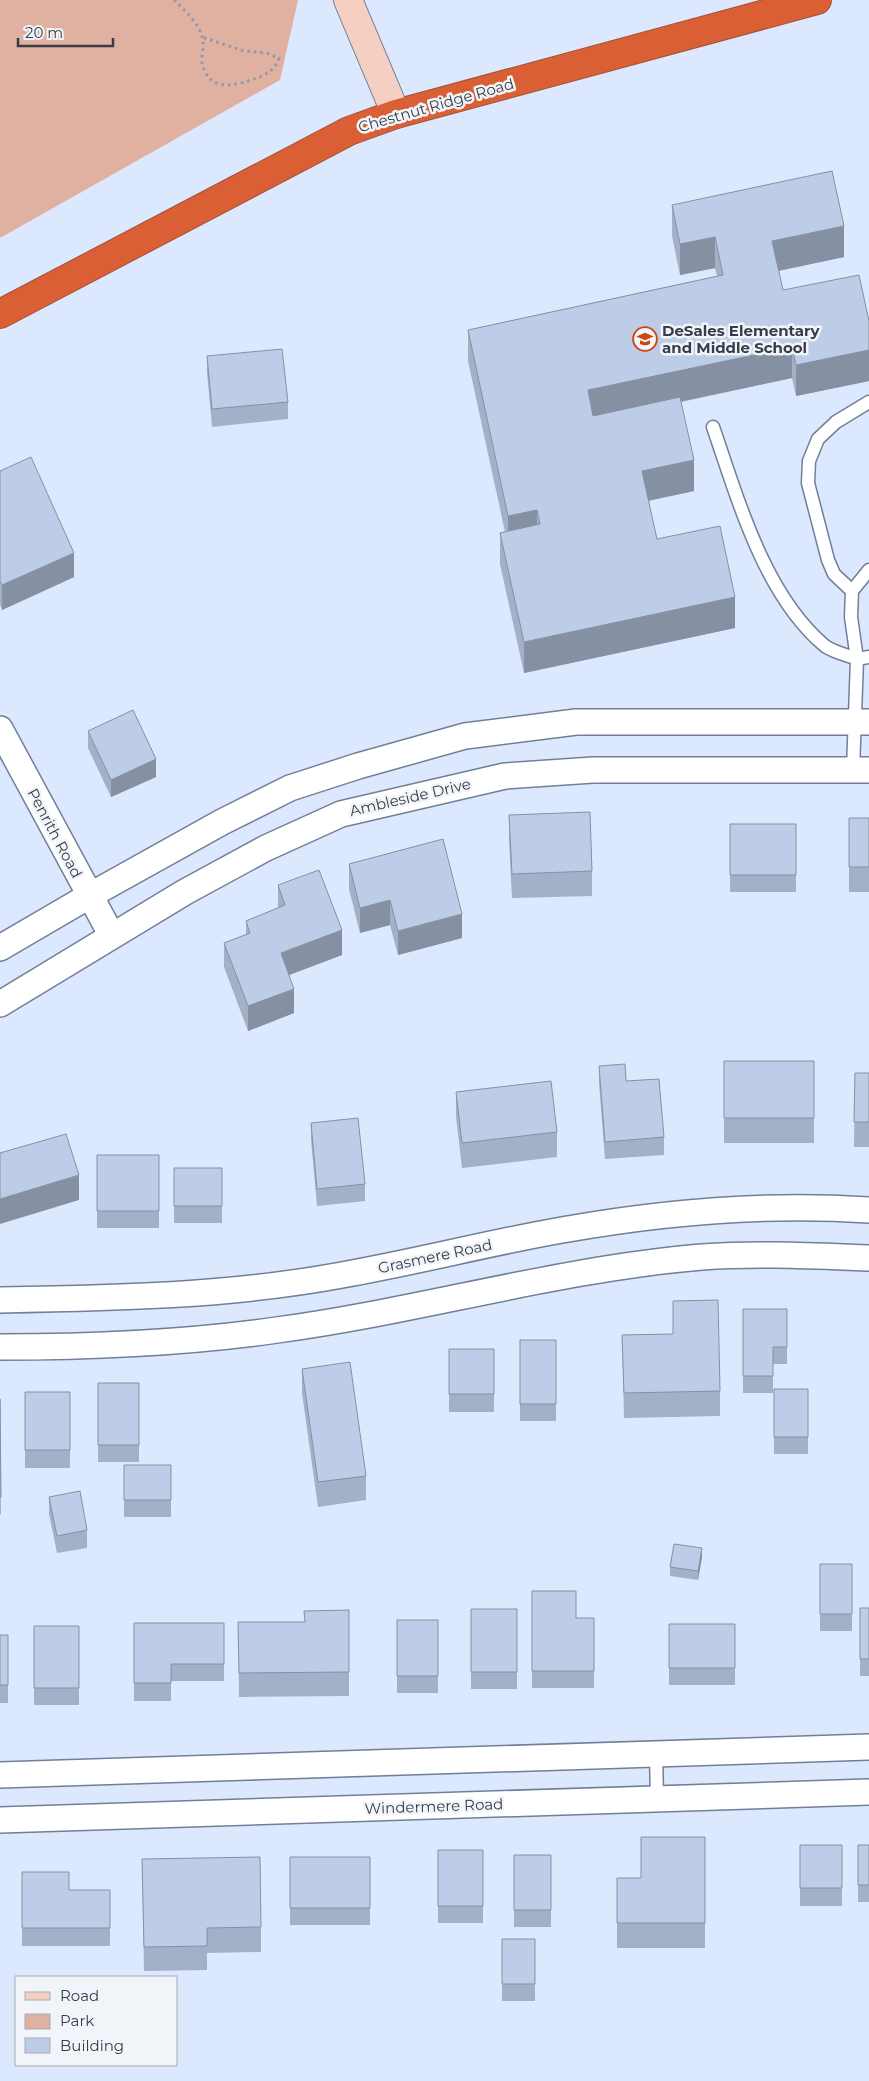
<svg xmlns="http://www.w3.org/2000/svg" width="869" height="2081" font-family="Montserrat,sans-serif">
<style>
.green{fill:#e0b0a0}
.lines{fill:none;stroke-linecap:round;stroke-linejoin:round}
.lane-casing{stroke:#727f97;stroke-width:15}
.street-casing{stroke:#727f97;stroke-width:28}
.secondary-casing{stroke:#727f97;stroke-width:30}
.highway-casing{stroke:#a1533b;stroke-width:30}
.path{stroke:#9099a9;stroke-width:3;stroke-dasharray:2.5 4;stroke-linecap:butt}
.lane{stroke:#fff;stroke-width:12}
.street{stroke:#fff;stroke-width:25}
.secondary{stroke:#f4cfc2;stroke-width:28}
.highway{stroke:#da5f34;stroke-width:28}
.wall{fill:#a3b0c7}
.shaded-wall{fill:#8590a2}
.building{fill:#becde7;stroke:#8590a2}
.labels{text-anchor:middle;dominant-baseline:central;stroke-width:5;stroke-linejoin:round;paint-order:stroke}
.street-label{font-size:15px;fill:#373d48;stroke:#f1f5fa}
.poi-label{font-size:15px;font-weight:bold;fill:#373d48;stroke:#f1f5fa;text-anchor:start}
</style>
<rect width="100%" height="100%" fill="#dce8fd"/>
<path class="green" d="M0 0H298L280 80 0 238Z"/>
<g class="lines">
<g class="lane-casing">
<path id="lane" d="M713 427C738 499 764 595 825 646 833 652 847 655 857 659L853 770
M869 570 852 591 851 617 857 659 869 657
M852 591 834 574 828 560 808 483 809 461 818 439 836 422 869 402
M656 1754 657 1799"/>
</g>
<g class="street-casing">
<path id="street" d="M0 729 112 936
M0 948 89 896 222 822 290 788 358 766 465 736 576 722H869
M0 1004 185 892 266 848 341 814 505 776 593 770H869
M0 1300C115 1298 229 1296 342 1275 416 1262 488 1243 562 1230 663 1212 767 1203 869 1210
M0 1347C92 1347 185 1343 277 1330 419 1311 558 1269 702 1257 757 1253 814 1256 869 1258
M0 1775 869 1747
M0 1820 869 1792"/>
</g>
<g class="secondary-casing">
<path id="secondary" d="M348 0 396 114"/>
</g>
<g class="highway-casing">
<path id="highway" d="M0 314 349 131 396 114 817 0"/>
</g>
<path class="path" d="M174 0C184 9 198 23 202 36 205 45 201 55 202 63 208 90 230 87 251 80 264 76 275 71 279 58L266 53 244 51 202 37"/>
<use href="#lane" class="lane"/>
<use href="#street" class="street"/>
<use href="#secondary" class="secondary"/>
<use href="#highway" class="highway"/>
</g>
<path class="wall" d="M672 205 844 257 779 271 783 290 869 321V381L796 396 792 378 681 402 694 491 648 501 657 539 735 628 524 673 500 564V533L505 532 468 361V330L717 276 715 268 680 275 672 236Z
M207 356 288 402V419L212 427 207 373Z
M0 471 74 577 2 610 0 605Z
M88 731 156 777 111 797 88 748Z
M509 815 592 871V896L512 898 509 840Z
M849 818H869V892H849Z
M730 824H796V892H730Z
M349 864 462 938 398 955 390 925 360 933 349 889Z
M278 885 342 955 289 975 294 1013 248 1031 224 967V943L246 935V921L278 908Z
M724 1061H814V1143H724Z
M599 1066 626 1081 664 1137V1155L605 1159 599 1083Z
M855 1073H869V1147H854Z
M456 1092 557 1132V1157L462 1168 456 1117Z
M311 1123 365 1184V1201L317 1206 311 1140Z
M97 1155H159V1228H97Z
M174 1168H222V1223H174Z
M673 1301 720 1391V1416L624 1418 622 1335 673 1334Z
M743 1309H787V1364H773V1393H743Z
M520 1340H556V1421H520Z
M449 1349H494V1412H449Z
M302 1369 366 1476V1500L318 1507 302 1393Z
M98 1383H139V1462H98Z
M774 1389H808V1454H774Z
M25 1392H70V1468H25Z
M0 1399 1 1514H0Z
M124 1465H171V1517H124Z
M49 1497 87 1530V1548L57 1553 49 1514Z
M702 1557 698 1580 670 1576V1567Z
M820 1564H852V1631H820Z
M532 1591 576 1618H594V1688H532Z
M860 1608H869V1676H860Z
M471 1609H517V1689H471Z
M349 1610V1696L239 1697 238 1622H304Z
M397 1620H438V1693H397Z
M134 1623H224V1681H171V1701H134Z
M669 1624H735V1685H669Z
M34 1626H79V1705H34Z
M0 1635H8V1703H0Z
M705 1837V1948H617V1878H641Z
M800 1845H842V1906H800Z
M858 1845H869V1902H858Z
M438 1850H483V1923H438Z
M514 1855H551V1927H514Z
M290 1857H370V1925H290Z
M142 1859 261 1927V1952L207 1953V1970L144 1971Z
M22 1872 69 1890H110V1946H22Z
M502 1939H535V2001H502Z"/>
<path class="shaded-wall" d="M844 226V257L772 272V241Z
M715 237V268L680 275V244Z
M792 347V378L588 421V390Z
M869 350V381L796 396V365Z
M694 460V491L642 502V471Z
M537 510V541L508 547V516Z
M74 553V577L2 610V585Z
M735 597V628L524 673V642Z
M156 759V777L111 797V780Z
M390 900V925L360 933V908Z
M462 914V938L398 955V931Z
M342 930V955L281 978V953Z
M294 989V1013L248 1031V1006Z
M79 1175V1200L0 1224V1199Z
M702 1548V1557L698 1580V1571Z"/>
<path class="building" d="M832 171 844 226 772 241 783 290 859 275 869 321V350L796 365 792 347 588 390 593 416 680 397 694 460 642 471 657 539 720 526 735 597 524 642 500 533 540 524 537 510 508 516 468 330 723 275 715 237 680 244 672 205Z
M282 349 288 402 212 409 207 356Z
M31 457 74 553 2 585 0 581V471Z
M133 710 156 759 111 780 88 731Z
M590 812 592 871 512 874 509 815Z
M849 818H869V867H849Z
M730 824H796V875H730Z
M443 839 462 914 398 931 390 900 360 908 349 864Z
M319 870 342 930 281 953 294 989 248 1006 224 943 250 933 246 921 285 905 278 885Z
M724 1061H814V1118H724Z
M625 1064 626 1081 659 1079 664 1137 605 1142 599 1066Z
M855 1073H869V1122H854Z
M551 1081 557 1132 462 1143 456 1092Z
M358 1118 365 1184 317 1189 311 1123Z
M66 1134 79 1175 0 1199V1153Z
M97 1155H159V1211H97Z
M174 1168H222V1206H174Z
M718 1300 720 1391 624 1393 622 1335 673 1334V1301Z
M743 1309H787V1347H773V1376H743Z
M520 1340H556V1404H520Z
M449 1349H494V1394H449Z
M350 1362 366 1476 318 1482 302 1369Z
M98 1383H139V1445H98Z
M774 1389H808V1437H774Z
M25 1392H70V1450H25Z
M0 1399 1 1497H0Z
M124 1465H171V1500H124Z
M80 1491 87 1530 57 1536 49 1497Z
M674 1544 702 1548 698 1571 670 1567Z
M820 1564H852V1614H820Z
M532 1591H576V1618H594V1671H532Z
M860 1608H869V1659H860Z
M471 1609H517V1672H471Z
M349 1610V1672L239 1673 238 1622H305L304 1611Z
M397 1620H438V1676H397Z
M134 1623H224V1664H171V1683H134Z
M669 1624H735V1668H669Z
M34 1626H79V1688H34Z
M0 1635H8V1685H0Z
M641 1837H705V1923H617V1878H641Z
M800 1845H842V1888H800Z
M858 1845H869V1885H858Z
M438 1850H483V1906H438Z
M514 1855H551V1910H514Z
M260 1857 261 1927 207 1928V1946L144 1947 142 1859Z
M290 1857H370V1908H290Z
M22 1872H69V1890H110V1928H22Z
M502 1939H535V1984H502Z"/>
<defs>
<g id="school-ring" transform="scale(1.25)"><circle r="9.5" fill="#f1f5fa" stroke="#cd460c" stroke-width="1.5"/><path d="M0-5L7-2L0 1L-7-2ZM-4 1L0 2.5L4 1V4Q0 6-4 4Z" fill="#cd460c"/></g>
</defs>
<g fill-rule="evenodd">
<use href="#school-ring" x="645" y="339"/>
</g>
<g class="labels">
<g class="street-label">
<text transform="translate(436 105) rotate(-16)">Chestnut Ridge Road</text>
<text transform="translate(410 797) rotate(-13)">Ambleside Drive</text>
<text transform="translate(55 833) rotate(62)">Penrith Road</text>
<text transform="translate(435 1256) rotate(-12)">Grasmere Road</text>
<text transform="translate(434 1806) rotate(-2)">Windermere Road</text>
</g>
<g class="poi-label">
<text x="662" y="330">DeSales Elementary<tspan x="662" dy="17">and Middle School</tspan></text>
</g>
</g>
<rect x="15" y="1976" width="162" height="90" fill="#f1f5fa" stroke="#a7abb3"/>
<rect x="25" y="1992" width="25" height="8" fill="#f4cfc2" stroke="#a7abb3"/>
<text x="60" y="2001" font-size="15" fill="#373d48">Road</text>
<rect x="25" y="2014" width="25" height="15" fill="#e0b0a0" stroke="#a7abb3"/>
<text x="60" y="2026" font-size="15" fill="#373d48">Park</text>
<rect x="25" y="2038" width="25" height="15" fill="#becde7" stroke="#a7abb3"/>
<text x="60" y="2051" font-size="15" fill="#373d48">Building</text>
<path d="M18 38v8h95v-8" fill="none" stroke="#373d48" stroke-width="2.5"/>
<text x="25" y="38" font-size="15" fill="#373d48" stroke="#f1f5fa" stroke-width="4" paint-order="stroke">20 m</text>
</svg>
